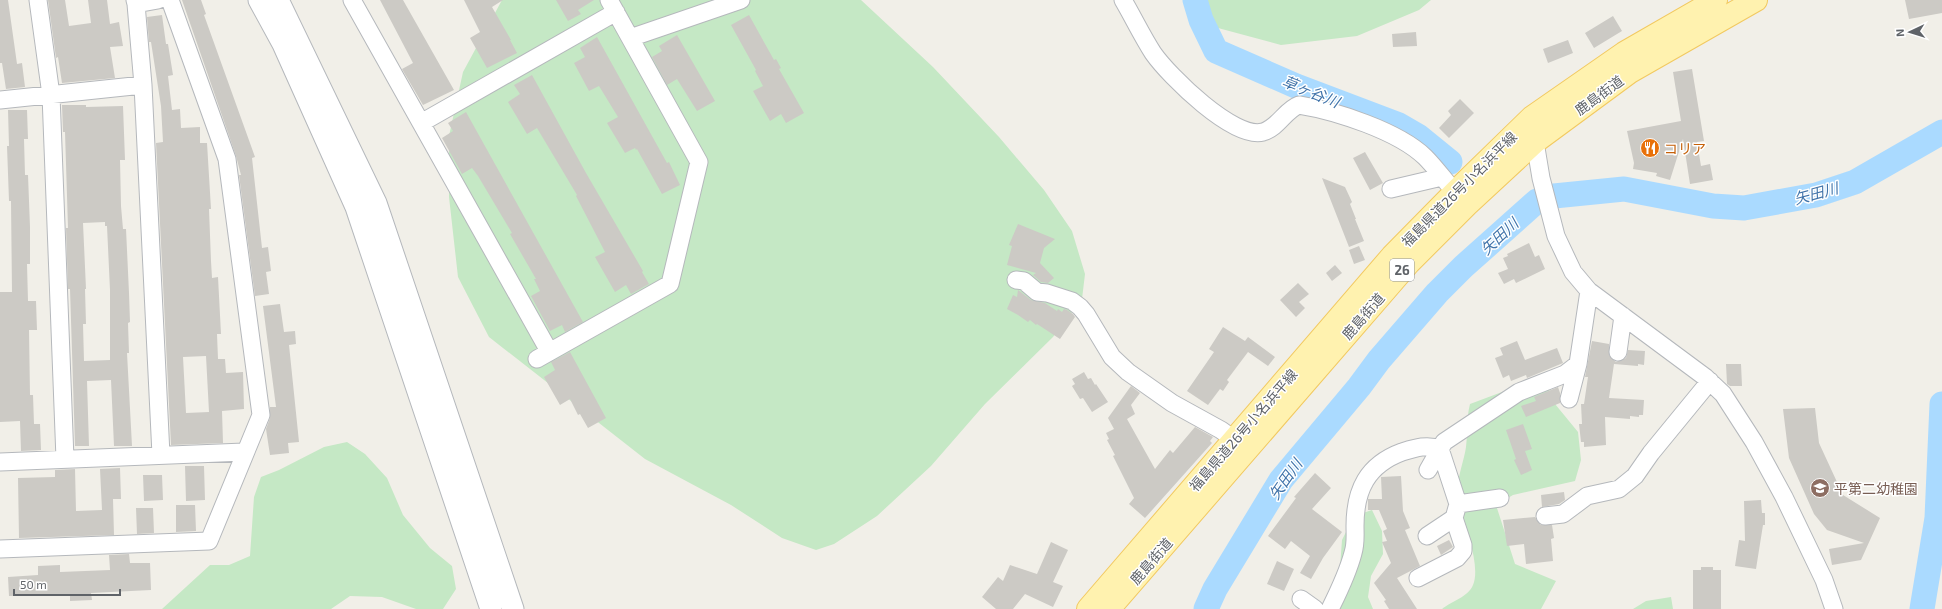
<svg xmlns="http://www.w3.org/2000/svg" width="1942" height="609" font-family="'Exo 2','Noto Sans JP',sans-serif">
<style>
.green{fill:#c5e8c5}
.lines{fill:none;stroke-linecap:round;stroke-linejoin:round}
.river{stroke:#aadaff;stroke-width:25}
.building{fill:#cccac5;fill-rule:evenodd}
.minor-casing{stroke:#b5b8bc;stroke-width:19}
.tertiary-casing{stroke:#b5b8bc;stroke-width:23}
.primary-casing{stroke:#f2c960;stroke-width:24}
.minor{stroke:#fff;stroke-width:17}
.tertiary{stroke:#fff;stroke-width:21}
.primary{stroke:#fff2af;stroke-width:22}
.labels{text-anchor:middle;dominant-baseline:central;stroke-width:3;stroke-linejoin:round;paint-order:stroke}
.shield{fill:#fff;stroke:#8f9295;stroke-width:1}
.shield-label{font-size:13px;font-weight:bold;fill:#5f6368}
.street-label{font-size:14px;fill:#5f6368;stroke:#fff}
.food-label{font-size:14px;fill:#c56008;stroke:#fff;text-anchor:start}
.education-label{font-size:14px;fill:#785e54;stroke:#fff;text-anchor:start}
.water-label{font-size:15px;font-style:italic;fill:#4174aa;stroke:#fff}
</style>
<rect width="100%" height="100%" fill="#f1efe8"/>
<path class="green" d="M502 0H861L933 67 999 137 1044 190 1072 231 1085 274 1082 299 1053 337 985 404 931 466 877 516 834 544 816 550 782 538 731 505 645 459 489 337 458 277 449 197V136L463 72Z
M1184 0H1431L1419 10 1357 36 1281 45 1218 28Z
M1550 374 1569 376 1546 393 1578 432 1581 460 1575 481 1513 495 1496 505 1515 564 1556 581 1541 609H1442C1452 601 1468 597 1473 585 1482 564 1461 517 1458 495 1456 479 1464 462 1466 447 1468 431 1466 420 1470 404Z
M347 442 365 454 387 478 403 515 430 548 452 566 456 589 443 609H416L382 597 350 596 331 609H162L210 565H229L250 556 254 497 261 477 279 470 324 447Z
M1372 510 1382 531 1383 554 1371 576 1368 597 1373 609H1337L1342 540 1354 516Z
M1671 597 1673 609H1633L1646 601Z"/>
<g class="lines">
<path class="river" d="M1195 0 1201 20 1216 51 1296 86 1399 125 1418 136 1450 162
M1206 609 1215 589 1281 480 1359 387 1379 360 1437 293 1463 267 1537 201 1554 196 1624 189 1713 206 1744 208 1816 195 1855 182 1942 132
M1922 609 1937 518 1942 404"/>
</g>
<path class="building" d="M0 0H8L17 64 22 63 25 87 6 89 2 63H0Z
M48 0H65L69 26 91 23 88 0H107L110 24 119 22 123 46 110 47 115 78 62 83 58 57 56 58Z
M182 0H201L206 14 204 15 255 157 252 158 262 248 268 247 271 271 266 272 269 294 255 296 239 175H241L236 156Z
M380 0H403L454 90 423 105 402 69 413 63Z
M464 0H503L492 7 511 40H510L517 53 487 68 470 38 480 32Z
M556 0H594L578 10 581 14 568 21Z
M1905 0H1942V13L1909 19Z
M162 15 166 44H168L173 75 168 76 172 110 180 109 181 128 200 127V143H207L211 209H209L211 261 212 278 218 277 221 334H217L218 359H225L226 373 243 372 244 409 222 411 223 443 171 445 156 143 163 142 161 106 151 42H149L147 17ZM206 356 209 412 186 413 183 357Z
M749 15 774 60 776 59 781 68 779 69 804 113 786 123 781 114 770 121 753 91 763 86 755 71 756 70 731 25Z
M1613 16 1622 31 1594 48 1585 33Z
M1416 32 1417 46 1393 47 1392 34Z
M677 35 715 101 697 111 677 79 667 85 652 57 662 51 659 46Z
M597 37 667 163 669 162 680 185 662 194 637 149 636 150 635 148 625 153 607 123 618 117 599 86 589 91 574 63 585 57 580 48Z
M1568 40 1573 53 1548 63 1543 49Z
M1692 69 1704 141 1697 142 1701 166 1710 164 1713 180 1690 184 1683 139 1670 180 1656 176 1657 173 1633 169 1634 163 1627 131 1681 121 1673 72Z
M532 75 586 173 643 271 642 272 649 284 631 294 626 285 615 292 595 257 605 252 576 196 577 195 537 128 527 134 508 102 520 94 514 85Z
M1460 99 1474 113 1449 138 1439 128 1451 115 1448 111Z
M62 105H86V107L123 106 125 160H120L121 206 123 229H126L129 293 130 322 128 323 129 353H127L132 446H114L111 380 87 381 89 446H75L70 289H68L66 228H68L65 132H63ZM105 222V226H107L110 290V360L84 361 83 324H86L85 289H86L83 223Z
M8 110H27L28 139H24L25 175H28L30 227V264H27L28 301H36L37 330H29L30 395H33L34 424H40L41 450 21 451 20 421 0 422V292H12L11 201H9L7 146H9Z
M466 112 583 322 565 332 562 325 550 331 531 296 540 291 534 279H536L510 234 512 233 478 176 472 168 462 174 442 138 453 131 448 123Z
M1365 152 1383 183 1370 190 1353 158Z
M1322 178 1345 187 1352 202 1350 204 1356 219H1355L1364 241 1349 247Z
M1018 224 1055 239 1044 248 1040 263 1054 278 1048 283 1041 282 1033 275 1036 273 1007 265 1012 246 1009 245Z
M1529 243 1535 257 1539 255 1545 269 1516 283 1514 279 1504 284 1498 273 1508 269 1503 258 1508 256 1507 254Z
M1359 246 1365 260 1354 264 1349 250Z
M1335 265 1342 273 1332 281 1326 273Z
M1298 283 1309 294 1299 302 1305 308 1296 317 1280 300Z
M1018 290 1031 300 1045 303 1057 311 1058 309 1062 312 1064 309 1067 310 1073 314 1075 317 1060 339 1037 324 1036 325 1030 320 1028 322 1018 315 1007 309 1013 295 1017 297Z
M280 304 284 332 295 331 296 344 289 345 299 442 288 443 289 453 270 455 266 429 270 418V407H276L263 306Z
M1223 327 1245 341 1248 337 1275 357 1268 366 1248 352 1227 380 1229 382 1223 391 1220 389 1208 405 1187 391 1214 352 1209 349Z
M1517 341 1525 360 1557 348 1563 363 1527 378 1526 375 1511 381 1509 375 1503 378 1495 358 1503 355 1500 348Z
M1592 341 1609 344V355L1616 362 1626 358 1628 350 1645 351 1644 365 1638 364V366L1614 364 1609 398 1644 400 1643 415H1639V417L1630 416V419L1605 417 1606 445 1584 447V442H1581L1579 424H1582L1581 404H1584L1588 377H1585Z
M570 352 606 418 588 428 580 414 578 415 570 399 560 405 544 377 555 370 551 362Z
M1726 364H1741L1742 386H1730L1727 384Z
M1084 372 1088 379 1091 378 1095 385 1096 384 1108 402 1092 412 1083 398 1080 399 1072 386 1075 384 1072 379Z
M1131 386 1140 393 1131 405 1135 414 1127 419 1155 469 1170 450 1173 453 1195 427 1213 437 1210 441 1212 443 1145 518 1129 504 1134 498 1113 456 1115 455 1107 440 1109 439 1106 433 1114 429 1108 418Z
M1558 387 1560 393V403L1526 417 1521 406 1536 401 1534 397Z
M1815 408 1819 443 1843 495 1880 518 1861 560 1832 565 1829 549 1864 543 1827 530 1814 514 1789 458 1783 409Z
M1523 424 1532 449 1525 451 1532 470 1521 475 1514 460 1516 459 1506 430Z
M185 466H204L205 500 186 501Z
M120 468 121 499H113L114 535 19 538 18 478 55 477V470L75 469 76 511 102 510 100 469Z
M1315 473 1331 488 1312 509 1342 532 1323 558 1311 579 1300 573 1310 556 1291 541 1285 549 1268 536 1296 498 1294 497Z
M143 475H162L163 500 144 501Z
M1401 476 1403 511 1410 528 1405 530 1420 566 1397 578 1417 609H1389L1384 601 1386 600 1374 583 1391 563 1382 542 1387 541 1383 531 1387 529 1379 510H1368V499H1382L1381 477Z
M1564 492 1565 500 1559 504 1542 507 1541 495Z
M1761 500 1762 513H1765V525H1763L1756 569 1735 566 1739 540 1745 541 1744 501Z
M176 505H195L196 531 176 532Z
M136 508H153L154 533 137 534Z
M1535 517 1541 525H1552L1554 538 1551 539 1553 561 1526 564 1524 544 1507 546 1503 520Z
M1449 540 1453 547 1441 555 1437 546Z
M1051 542 1068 550 1053 582 1063 586 1053 607 1025 594 1013 609H996L982 597 998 577 1003 581 1010 565 1037 574Z
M129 554 130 563H150L151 590 91 593 92 600 70 601V594L9 596 8 577 38 575V566L60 565V572L110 570 109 555Z
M1277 561 1294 569 1284 591 1267 584Z
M1701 567H1713V570H1721V609H1693V570H1701Z"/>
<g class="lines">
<g class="minor-casing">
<path id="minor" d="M38 0 51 95 65 459
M135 0 136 4 158 0
M352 0 549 351
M1123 0C1133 17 1142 36 1153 53 1169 76 1234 140 1263 132 1279 127 1285 110 1299 105 1336 111 1398 131 1425 157 1436 168 1445 181 1455 192
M136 4 143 85 161 455
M630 38 741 0
M0 100 143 85
M421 123 616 12
M1535 142 1541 178 1556 236 1573 272 1589 291 1705 377 1723 394 1754 442 1784 497 1824 580 1834 609
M1391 189 1442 177
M1016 280 1024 281 1037 292 1047 293 1072 301 1080 307 1086 314 1112 357 1128 372 1172 403 1221 430 1235 440
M1618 352 1623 316
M537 359 670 284 699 162 609 0
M1569 399 1578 364 1589 291
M0 462 244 452
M1428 470 1444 442 1519 392 1565 374 1578 364
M1458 504 1500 498
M1545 516 1563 514 1587 496 1619 489 1635 476 1651 453 1710 381
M1427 536 1454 518
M0 549 209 541 261 415 227 159 170 0
M1301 599 1315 609
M1330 609C1339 591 1348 572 1353 553 1356 544 1355 535 1355 526 1355 490 1367 465 1402 452 1415 448 1427 444 1440 449L1458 504 1454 518 1463 545V551L1457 558 1418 578"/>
</g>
<g class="tertiary-casing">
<path id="tertiary" d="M259 0 283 44 356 207 491 609
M278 0 376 203 513 609"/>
</g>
<g class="primary-casing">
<path id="primary" d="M1088 609 1392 256 1455 192 1532 117 1624 53 1716 0
M1109 609 1409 263 1467 205 1535 142 1630 72 1756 0"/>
</g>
<use href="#minor" class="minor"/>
<use href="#tertiary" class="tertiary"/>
<use href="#primary" class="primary"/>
</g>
<defs>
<g id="restaurant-disc" transform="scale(1)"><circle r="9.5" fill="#e8710a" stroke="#fff"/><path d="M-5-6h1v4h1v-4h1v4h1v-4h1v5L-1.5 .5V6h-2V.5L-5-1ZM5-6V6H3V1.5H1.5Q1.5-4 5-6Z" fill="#fff"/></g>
<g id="school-disc" transform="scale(1)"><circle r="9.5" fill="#8d6e63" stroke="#fff"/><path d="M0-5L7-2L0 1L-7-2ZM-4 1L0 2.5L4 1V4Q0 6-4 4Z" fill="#fff"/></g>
</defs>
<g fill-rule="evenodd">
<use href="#restaurant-disc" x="1650" y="148"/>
<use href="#school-disc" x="1820" y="488"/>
</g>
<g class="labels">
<rect class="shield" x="1390" y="259" width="24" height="22" rx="3"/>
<g class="shield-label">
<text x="1402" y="270">26</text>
</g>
<g class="street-label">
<text transform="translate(1599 95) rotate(-36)">鹿島街道</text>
<text transform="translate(1459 189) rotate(-45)">福島県道26号小名浜平線</text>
<text transform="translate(1363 316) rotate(-49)">鹿島街道</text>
<text transform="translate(1243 430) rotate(-49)">福島県道26号小名浜平線</text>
<text transform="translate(1151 561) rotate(-49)">鹿島街道</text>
</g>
<g class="food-label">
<text x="1664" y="148">コリア</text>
</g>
<g class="education-label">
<text x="1834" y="488">平第二幼稚園</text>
</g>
<g class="water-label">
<text transform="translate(1311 91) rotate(22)">草ヶ谷川</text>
<text transform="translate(1816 193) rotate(-15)">矢田川</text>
<text transform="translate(1499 236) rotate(-43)">矢田川</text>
<text transform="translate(1285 479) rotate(-55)">矢田川</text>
</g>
</g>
<g transform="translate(1910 32) rotate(266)" stroke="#ffffff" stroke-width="3" paint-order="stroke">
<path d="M0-3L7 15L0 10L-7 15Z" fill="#5f6368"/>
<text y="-6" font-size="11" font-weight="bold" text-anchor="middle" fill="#5f6368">N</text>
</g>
<path d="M14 589v6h106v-6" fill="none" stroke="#5f6368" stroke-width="2"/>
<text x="20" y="589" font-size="12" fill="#5f6368" stroke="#ffffff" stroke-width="3" paint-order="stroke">50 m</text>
</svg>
